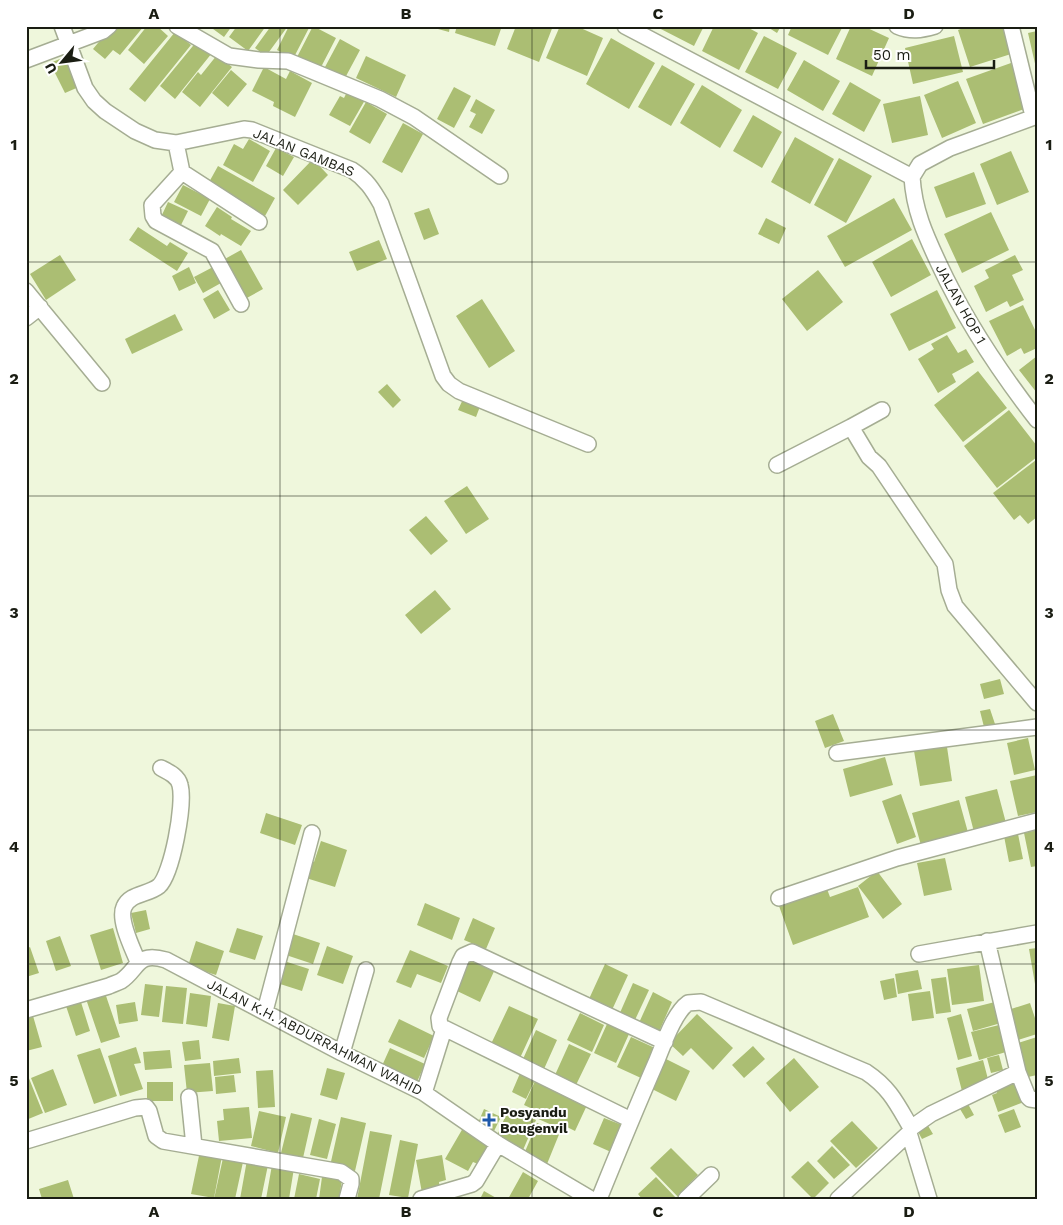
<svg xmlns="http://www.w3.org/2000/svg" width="1063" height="1225" font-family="'Work Sans',sans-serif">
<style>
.building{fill:#abbe73}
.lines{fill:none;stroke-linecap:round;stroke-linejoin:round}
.minor-casing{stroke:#a5ad93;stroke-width:18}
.minor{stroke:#fff;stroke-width:15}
.grid{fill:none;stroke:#1a1d13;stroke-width:1;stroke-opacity:0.55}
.poi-dot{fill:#1f59aa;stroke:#fff;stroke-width:2}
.labels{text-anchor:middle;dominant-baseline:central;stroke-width:4;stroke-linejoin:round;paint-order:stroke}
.street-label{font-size:14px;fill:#1a1d13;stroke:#fff}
.poi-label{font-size:14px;font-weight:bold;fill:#1a1d13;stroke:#fff;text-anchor:start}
.neatline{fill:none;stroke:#1a1d13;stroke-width:2}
.grid-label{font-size:16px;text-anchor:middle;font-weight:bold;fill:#1a1d13}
</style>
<rect width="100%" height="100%" fill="#eff7dc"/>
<path class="building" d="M112 26H144L120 55 113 50 105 59 93 49Z
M147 26H157L168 36 144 64 128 50Z
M209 26H232L224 37Z
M237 26H266L248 51 229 37Z
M271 26H288L266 56 255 48Z
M289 26H310L293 59 277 50Z
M313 26 336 38 319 71 296 59Z
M427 26H450L449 32Z
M457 26H502L495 46 455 33Z
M516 26H553L539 62 507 49Z
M560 26H576L603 38 587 76 546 58Z
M655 26H704L694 46Z
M714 26H745L758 33 739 70 702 51Z
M766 26H781L777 33Z
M792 26H843L828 55 788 35Z
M851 26H863L889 38 872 76 836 59Z
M969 26H1002L1011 54 970 67 958 30Z
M1037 31V68H1036L1028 33Z
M175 32 191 45 145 102 129 89Z
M764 36 797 53 778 89 745 72Z
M954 36 963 72 913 84 905 48Z
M611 38 655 63 629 109 586 84Z
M340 39 360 50 345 78 325 67Z
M197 41 212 53 175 99 160 86Z
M217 55 232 67 200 107 182 92 198 72 201 75Z
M67 56 81 86 65 93 50 63Z
M366 56 406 75 396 97 356 78Z
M804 60 840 81 823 111 787 90Z
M1011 63 1027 108 983 124 966 79Z
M662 65 695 84 671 126 638 107Z
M264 67 286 79 290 71 312 83 295 117 273 106 274 102 252 91Z
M231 70 247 84 228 107 212 93Z
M958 81 976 123 942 138 924 95Z
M850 82 881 100 864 132 832 114Z
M702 85 742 110 720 148 680 123Z
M454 87 471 96 454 128 437 119Z
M348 90 365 100 350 126 329 115 340 96 344 98Z
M920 96 928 135 892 143 883 104Z
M476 99 495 110 482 134 469 127 476 114 470 111Z
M366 102 387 114 370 144 349 132Z
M753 115 782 132 762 168 733 151Z
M403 123 423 134 402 173 382 162Z
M795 137 834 159 810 204 771 182Z
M249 139 270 151 253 182 223 165 234 144 243 149Z
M276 148 294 157 283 176 266 166Z
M1011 151 1029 192 997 205 980 164Z
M839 158 872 176 846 223 814 205Z
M313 159 328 175 298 205 283 190Z
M218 166 275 198 265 216 208 184Z
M974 172 986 204 946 218 934 187Z
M183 185 210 199 201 216 174 202Z
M894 198 912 230 845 267 827 236Z
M168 202 188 211 180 227 161 217Z
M217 207 232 217 231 219 251 231 241 246 221 234 220 236 205 226Z
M429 208 439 234 424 240 414 213Z
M991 212 1009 250 962 273 944 234Z
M766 218 786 228 779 244 758 234Z
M138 227 167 246 170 242 188 253 177 271 129 240Z
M912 239 931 275 891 297 872 262Z
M379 240 387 259 357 271 349 252Z
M241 250 263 289 245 299 223 260Z
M60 255 76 280 46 300 30 274Z
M1015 255 1023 270 1012 275 1024 300 1010 307 1007 301 986 312 974 286 989 278 985 270Z
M189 267 196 283 179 291 172 276Z
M213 267 221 283 203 293 194 277Z
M818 270 843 302 807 331 782 299Z
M218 290 230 310 214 319 203 299Z
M937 290 956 328 909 351 890 314Z
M482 299 515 351 489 368 456 316Z
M1023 305 1037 334V348L1024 354 1021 348 1007 356 989 321Z
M175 314 183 330 132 354 125 339Z
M947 335 958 353 966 349 974 362 952 374 956 382 938 393 918 359 934 349 931 344Z
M1037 356V393L1019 370Z
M978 371 1007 408 963 442 934 405Z
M387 384 401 400 393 408 378 392Z
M464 397 481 404 476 417 458 410Z
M1009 410 1037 446V457L997 488 964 446Z
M1036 460 1037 517 1028 524 1020 515 1014 520 993 493Z
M467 486 489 519 466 534 444 501Z
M426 516 448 541 431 555 409 530Z
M435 590 451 609 421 634 405 615Z
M1000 679 1004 694 984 699 980 684Z
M990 709 995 724 984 727 980 711Z
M833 714 844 741 825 748 815 721Z
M1028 738 1035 770 1014 775 1007 743Z
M947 747 952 781 920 786 914 751Z
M885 757 893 785 850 797 843 769Z
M1037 775V812L1018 816 1010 781Z
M997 789 1006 823 974 832 965 797Z
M901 794 916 837 897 844 882 801Z
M959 800 969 836 922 849 912 813Z
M266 813 302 825 295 845 260 833Z
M1037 830V866L1031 867 1024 833Z
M1018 834 1023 859 1009 862 1004 836Z
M321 841 347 850 335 887 306 878 311 861 314 862Z
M945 858 952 890 924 896 917 863Z
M877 871 902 904 883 919 858 886Z
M858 887 869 917 793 945 779 906 827 889 830 897Z
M425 903 460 918 452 940 417 925Z
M146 910 150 929 136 933 131 913Z
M473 918 495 928 486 949 464 940Z
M113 928 123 963 101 970 90 935Z
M237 928 263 936 255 960 229 952Z
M293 934 320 943 313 964 286 955Z
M60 936 71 966 56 971 46 941Z
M196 941 224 951 216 975 188 966Z
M327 946 353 956 343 984 317 975Z
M30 947 39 973 26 977V949Z
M1037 948V984H1035L1029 949Z
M410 950 448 966 441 983 417 974 411 988 396 982Z
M471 955 496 967 480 1002 455 990Z
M284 961 309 969 302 991 277 983Z
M605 964 628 975 612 1010 589 999Z
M979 965 984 1001 952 1005 947 969Z
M918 970 922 989 898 994 895 974Z
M946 977 951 1012 936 1014 931 979Z
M894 978 897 997 884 1000 880 981Z
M633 983 649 990 634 1022 619 1015Z
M145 984 163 986 159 1017 141 1015Z
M166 986 187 988 183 1024 162 1022Z
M104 990 120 1037 101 1043 85 996Z
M930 991 934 1018 912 1021 908 994Z
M653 992 672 1002 658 1034 638 1025Z
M190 993 211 996 207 1027 186 1024Z
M80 999 90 1031 76 1036 65 1003Z
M135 1002 138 1021 119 1024 116 1005Z
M995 1002 1001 1023 973 1031 967 1009Z
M218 1003 235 1006 229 1041 212 1038Z
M1030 1003 1037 1024V1034L1018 1040 1008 1010Z
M509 1006 538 1019 520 1058 491 1044Z
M31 1009 42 1047 26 1051V1011Z
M580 1013 604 1025 592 1052 567 1040Z
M697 1014 733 1048 713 1070 691 1048 683 1056 669 1043Z
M961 1014 972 1056 958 1060 947 1018Z
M399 1019 434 1036 424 1058 388 1042Z
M607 1024 629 1034 616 1063 594 1053Z
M999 1025 1006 1052 979 1060 971 1032Z
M536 1030 557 1040 544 1069 523 1059Z
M631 1037 655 1048 641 1078 617 1067Z
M1037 1037V1075L1028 1077 1018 1043Z
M199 1040 201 1059 185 1061 182 1042Z
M569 1044 591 1054 576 1085 555 1075Z
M753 1046 765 1059 744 1078 732 1065Z
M136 1047 141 1063 134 1064 143 1089 120 1096 108 1056Z
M100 1048 117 1096 94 1104 77 1055Z
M390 1048 425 1064 416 1084 381 1068Z
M170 1050 172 1068 145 1070 143 1052Z
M999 1055 1003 1070 991 1073 987 1058Z
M239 1058 241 1073 214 1076 213 1061Z
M664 1058 690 1071 676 1101 650 1088Z
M794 1058 819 1087 790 1112 766 1083Z
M983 1060 989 1083 962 1091 956 1068Z
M210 1063 213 1091 187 1093 184 1065Z
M327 1068 345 1073 337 1100 320 1095Z
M53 1069 67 1105 45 1113 31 1078Z
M273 1070 275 1107 258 1108 256 1071Z
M26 1071 43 1113 26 1120Z
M521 1071 536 1078 526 1099 512 1092Z
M234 1075 236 1092 216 1094 215 1077Z
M1014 1077 1024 1102 998 1112 992 1095 997 1093 994 1085Z
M536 1079 588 1103 575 1131 563 1125 561 1129 536 1118 539 1112 524 1105Z
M147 1082H173V1101H147Z
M968 1104 974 1115 966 1119 960 1109Z
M249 1107 252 1138 219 1141 217 1121 224 1120 223 1109Z
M509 1108 536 1120 523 1150 496 1138Z
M484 1109 501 1117 494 1131 478 1123Z
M1014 1109 1021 1127 1005 1133 998 1115Z
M259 1111 286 1117 278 1153 251 1146Z
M291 1113 312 1118 303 1158 281 1153Z
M341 1117 366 1123 355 1171 330 1166Z
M604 1118 622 1125 611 1152 593 1144Z
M319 1119 336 1124 327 1159 310 1155Z
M852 1121 878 1148 856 1168 830 1141Z
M537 1123 560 1132 547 1164 524 1154Z
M927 1124 933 1134 922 1139 917 1130Z
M463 1128 490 1143 478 1164 473 1162 468 1171 445 1159Z
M370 1131 392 1135 379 1199H357Z
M400 1140 418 1144 408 1198 389 1195Z
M832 1146 850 1165 834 1179 817 1161Z
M671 1148 698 1175 687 1186 690 1189 680 1199 650 1168Z
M200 1151 222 1156 214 1198 191 1194Z
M442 1155 446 1180 439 1182 440 1190 422 1193 416 1160Z
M223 1158 243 1162 235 1199H214Z
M247 1160 268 1165 261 1199H240Z
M808 1161 829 1183 813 1199 791 1177Z
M272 1165 294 1168 289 1199H266Z
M523 1172 538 1181 528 1199H508Z
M299 1174 320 1179 316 1199H294Z
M322 1177 342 1180 339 1199H319Z
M656 1177 677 1199H642L638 1194Z
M68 1180 74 1199H42L39 1189Z
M484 1191 498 1199H480Z"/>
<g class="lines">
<g class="minor-casing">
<path id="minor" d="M62 26 85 88 94 101 105 111 135 131 155 140 176 143 244 129 252 130 352 170C366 179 373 190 381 204L443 376 449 384 459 391 588 444
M177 26 229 56 259 60 288 61 380 99 414 117 500 176
M625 26 912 177 920 164 950 148 1037 116
M897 26C911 32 921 30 935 26
M1011 26 1033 116
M26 60 103 31 109 26
M176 143 182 172 259 222
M182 172 152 205 153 216 156 221 212 251 241 304
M912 177C914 210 925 234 939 264 965 320 999 371 1037 420
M26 291 102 383
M26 318 40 307
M882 410 851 427 869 457 879 466 945 564 949 590 955 606 1037 703
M777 465 851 427
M837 753 1037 727
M779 898 897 858 1037 821
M987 941 1018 1072 1028 1097 1030 1099 1037 1100
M919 954 1037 933
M138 962C133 949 118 920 124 907 130 893 148 895 159 886 172 874 185 804 180 785 178 776 169 772 161 768
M26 1010 109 986C113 984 117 983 121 981 139 969 136 951 166 960L342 1053 424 1093 498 1144 591 1199
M265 1011 312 833
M342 1053 366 970
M424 1093 444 1029
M189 1097 194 1146
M631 1120 440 1026 439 1018 460 962 463 956 472 952 665 1042
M911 1128 931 1114 1018 1072
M26 1141 135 1108 146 1107 149 1111 156 1136 163 1141 341 1172 351 1179V1184L347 1199
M421 1199 472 1184 476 1181 498 1144
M599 1199C618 1152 637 1106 657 1060 664 1043 674 1013 688 1003L701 1002 866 1072C890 1088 897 1104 911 1128L909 1133
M686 1199 711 1175
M838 1199 909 1133 929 1199"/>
</g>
<use href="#minor" class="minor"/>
</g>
<path class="grid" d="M280 26V1199M532 26V1199M784 26V1199M26 262H1037M26 496H1037M26 730H1037M26 964H1037"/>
<path class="poi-dot" d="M486.5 1112.5h5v5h5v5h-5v5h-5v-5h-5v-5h5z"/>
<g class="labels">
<g class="street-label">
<text transform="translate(304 152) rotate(22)">JALAN GAMBAS</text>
<text transform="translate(961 304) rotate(61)">JALAN HOP 1</text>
<text transform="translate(315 1037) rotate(27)">JALAN K.H. ABDURRAHMAN WAHID</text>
</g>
<g class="poi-label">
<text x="500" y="1112">Posyandu<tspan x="500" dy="16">Bougenvil</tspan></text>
</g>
</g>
<rect width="1063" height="1225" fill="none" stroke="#ffffff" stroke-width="55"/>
<g transform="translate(62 62) rotate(241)" stroke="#ffffff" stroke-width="4" paint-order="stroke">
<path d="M0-4L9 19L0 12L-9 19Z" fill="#1a1d13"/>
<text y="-8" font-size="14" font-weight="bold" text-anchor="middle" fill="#1a1d13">U</text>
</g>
<path d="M866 60v8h128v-8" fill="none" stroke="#1a1d13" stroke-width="2.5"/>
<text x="873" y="60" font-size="15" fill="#1a1d13" stroke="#ffffff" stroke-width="4" paint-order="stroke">50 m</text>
<rect x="28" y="28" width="1008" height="1170" class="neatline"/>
<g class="grid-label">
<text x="154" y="19">A</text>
<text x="406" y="19">B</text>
<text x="658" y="19">C</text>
<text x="909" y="19">D</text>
<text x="14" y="150">1</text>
<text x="1049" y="150">1</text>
<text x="14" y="384">2</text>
<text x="1049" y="384">2</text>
<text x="14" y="618">3</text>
<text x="1049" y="618">3</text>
<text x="14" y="852">4</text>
<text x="1049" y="852">4</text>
<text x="14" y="1086">5</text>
<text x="1049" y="1086">5</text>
<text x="154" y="1217">A</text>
<text x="406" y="1217">B</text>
<text x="658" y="1217">C</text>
<text x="909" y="1217">D</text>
</g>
</svg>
